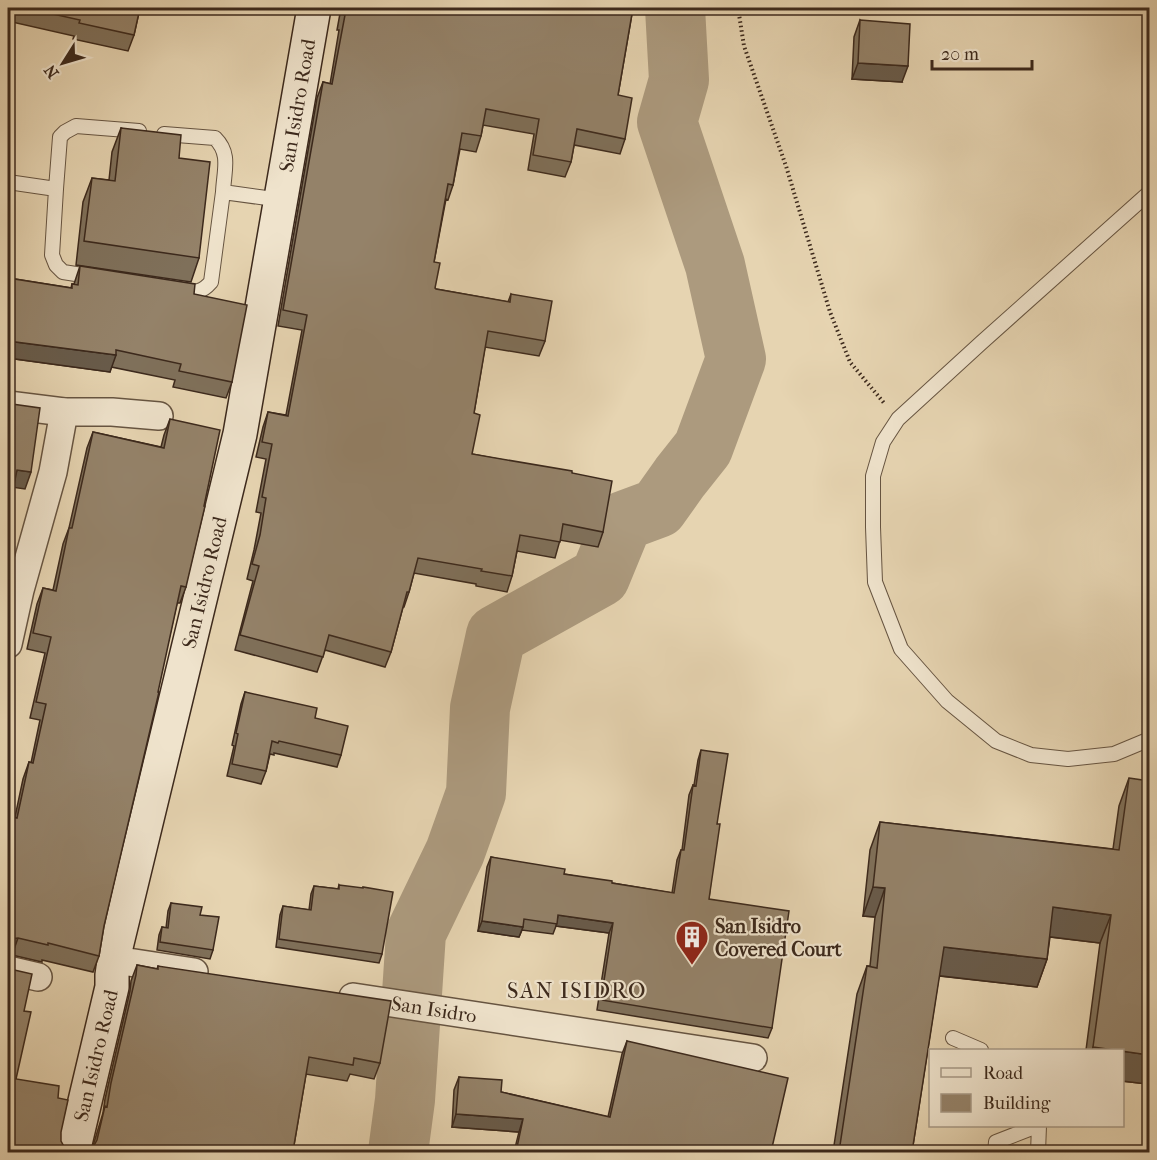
<svg xmlns="http://www.w3.org/2000/svg" width="1157" height="1160" font-family="'IM FELL French Canon',serif">
<style>
.lines{fill:none;stroke-linecap:round;stroke-linejoin:round}
.river{stroke:#ac9a7e;stroke-width:60}
.lane-casing{stroke:#665441;stroke-width:16}
.street-casing{stroke:#665441;stroke-width:30}
.secondary-casing{stroke:#3c291c;stroke-width:36}
.path{stroke:#3c291c;stroke-width:4;stroke-dasharray:1.5 3;stroke-linecap:butt}
.lane{stroke:#efe3cc;stroke-width:14}
.street{stroke:#efe3cc;stroke-width:27}
.secondary{stroke:#efe3cc;stroke-width:33}
.wall{fill:#7f705a;stroke:#3c291c;stroke-width:1.5}
.shaded-wall{fill:#685b4a;stroke:#3c291c;stroke-width:1.5}
.building{fill:#948269;stroke:#3c291c;stroke-width:1.5}
.labels{text-anchor:middle;dominant-baseline:central;stroke-width:4.5;stroke-linejoin:round;paint-order:stroke}
.street-label{font-size:20px;fill:#3c291c;stroke:#efe3cc}
.poi-label{font-size:20px;font-weight:bold;fill:#3c291c;stroke:#efe3cc;text-anchor:start}
.quarter-label{font-size:22px;letter-spacing:1.5px;fill:#3c291c;stroke:#efe3cc}
</style>
<rect width="100%" height="100%" fill="#e6d4b1"/>
<filter id="stains"><feTurbulence type="fractalNoise" baseFrequency=".00333" numOctaves="4"/><feColorMatrix values="0 0 0 0 .2 0 0 0 0 .09 0 0 0 0 .02 0 0 0 .5 -.17"/></filter>
<radialGradient id="worn" r=".72"><stop offset=".6" stop-color="#630" stop-opacity="0"/><stop offset="1" stop-color="#630" stop-opacity=".3"/></radialGradient>
<g class="lines">
<path class="river" d="M398 1152 405 1100 416 933 455 852 476 793 480 708 496 635 600 577 623 521 658 508 680 477 703 448 736 359 715 265 667 122 679 80 675 8"/>
<g class="lane-casing">
<path id="lane" d="M164 134 215 138C231 154 224 170 223 192
M8 182 56 189 52 255 56 265 63 272 95 277
M56 189 60 137 65 132 76 126 139 131
M1150 192 981 343 898 419 883 442 873 476V527L875 582 901 649 947 701 996 741 1031 755 1068 759 1114 754 1150 739
M176 289C192 291 199 296 211 282L223 192 281 200
M953 1038 981 1050
M995 1152 996 1142 1037 1126
M1038 1152 1039 1126"/>
</g>
<g class="street-casing">
<g id="street">
<path d="M8 405 64 412H112L159 416"/>
<path d="M8 644 20 590 53 472 64 412"/>
<path d="M115 960 194 972"/>
<path d="M8 970 38 977"/>
<path id="s1" d="M353 997 753 1058"/>
</g>
</g>
<g class="secondary-casing">
<g id="secondary">
<path id="s2" d="M73 1152 112 987V975L116 947 240 434 314 8"/>
</g>
</g>
<path class="path" d="M738 8 744 46 786 166 830 312 850 362 884 403"/>
<use href="#lane" class="lane"/>
<use href="#street" class="street"/>
<use href="#secondary" class="secondary"/>
</g>
<path class="wall" d="M16 8H140L134 35 128 51 73 39 74 36 12 22Z
M341 8H633L618 95 625 139 620 154 574 145 571 162 565 177 528 170 534 134 483 125 481 136 476 152 460 149 453 185 448 200 446 199 434 262 435 288 436 289 508 302 511 294 545 341 539 356 485 347 474 413 472 454 572 473 603 532 598 547 560 540 555 558 517 551 512 576 507 592 476 586V584L414 573 409 592 404 607H403L391 652 385 667 325 650 317 672 235 650 253 581 247 579 254 550 261 513 256 512 266 459 256 457 263 427 268 412 286 415 302 330 278 326 317 98 323 82 330 84 339 30H337Z
M860 20 902 82 852 79 854 37Z
M121 128 179 158 199 258 191 282 76 265 83 202 92 178 109 180 112 152Z
M80 266 194 294 232 382 226 398 173 387 175 380 111 367 110 372 8 358V278L71 288 72 284H74Z
M170 419 186 587 180 603H177L104 926 99 956 93 972 42 960V962L12 955H8V816L15 817 23 779 29 762 31 763 40 720 30 718 45 653 27 649 37 604 43 588 53 590 63 544 69 528 87 448 93 432 161 447 164 435Z
M245 692 315 718 341 755 337 767 274 753V755L270 754 266 771 261 784 227 776 234 746 232 745 241 704Z
M701 750 717 824 709 899 772 1028 768 1038 597 1010 609 933 556 926 553 934 522 930 519 937 478 931 487 867 491 857 564 874 612 883 672 893 677 860 681 850H682L689 795 693 785H694L698 760Z
M1129 778 1147 1084 1122 1081V1050H1086L1100 943 1050 937 1047 959 1037 987 939 976 912 1152H833L857 994 867 966H870L875 917 863 916 870 850 880 822 1113 849 1119 806Z
M339 885 382 954 379 963 276 947 280 915 283 906 309 910 311 894 314 886 338 889Z
M171 903 200 915 213 950 210 959 157 950 159 935 162 927 166 928 168 911Z
M137 965 157 969 158 966 380 1063 374 1079 350 1074 347 1081 306 1074 293 1151 92 1149 103 1113 105 1099 130 991 131 981Z
M627 1041 771 1152H514L519 1132 452 1127 454 1090 459 1077 501 1092 608 1117 622 1054Z"/>
<path class="shaded-wall" d="M858 63 908 66 902 82 852 79Z
M8 341 116 355 110 372 8 358Z
M17 470 31 472 25 489 11 487Z
M873 887 885 888 875 917 863 916Z
M1053 907 1111 915 1100 943 1043 936Z
M558 915 613 923 609 933 556 926Z
M482 921 523 927 519 937 478 931Z
M18 938 12 955H8V942L9 939Z
M944 947 1047 959 1037 987 933 975Z
M1093 1047 1118 1050H1092Z
M1122 1051 1149 1055V1077L1147 1084 1122 1081Z
M456 1114 523 1119 519 1132 452 1127Z"/>
<path class="building" d="M26 8H140L134 35 79 23 80 20Z
M343 8H633L618 95 632 98 625 139 577 129 571 162 533 155 539 119 486 109 481 136 462 133 453 185 448 184 434 262 440 263 435 288 436 289 510 302 511 294 552 301 545 341 488 331 474 413 480 415 472 454 572 471V473L612 481 603 532 563 524 560 542 520 535 512 576 481 571 482 569 418 558 409 592H407L391 652 329 635 323 657 240 635 259 566 252 564 260 535 266 498 262 497 272 444 262 442 268 412 288 416 307 315 283 310 323 82 332 84 345 15 342 14Z
M860 20 910 24 908 66 858 63Z
M121 128 181 135 179 158 210 162 199 258 84 241 92 178 115 181Z
M80 266 195 284 194 294 247 305 232 382 179 371 181 364 116 350V355L8 341V278L72 288V284L78 285Z
M8 402 12 404 40 408 31 472 17 470 8 514Z
M170 419 220 430 204 506H205L186 587 181 586 158 692H159L104 926 99 956 48 943V945L18 938 9 939 10 934H8V816L17 818 29 762 33 763 46 704 36 702 51 637 33 633 43 588 56 591 69 528H72L93 432 164 448Z
M245 692 317 708 315 718 348 726 341 755 279 741 278 743 272 741 266 771 232 764 238 734 236 733Z
M701 750 728 754 717 824H720L709 899 789 911 772 1028 601 1000 613 923 558 915 557 924 524 919 523 927 482 921 491 857 565 869 564 874 612 881V883L674 893 681 850H684L693 785 696 786Z
M1129 778 1149 781V1055L1093 1047 1111 915 1053 907 1047 959 944 947 912 1152H839L867 966 877 968 885 888 873 887 880 822 1119 850Z
M339 885 363 888V887L393 892 382 954 279 939 283 906 311 910 314 886 339 889Z
M171 903 202 907 200 915 219 917 213 950 160 942 162 927 168 928Z
M137 965 158 969V966L391 1001 380 1063 354 1058 353 1065 309 1057 293 1151 298 1152H86L92 1149 97 1140 105 1106 107 1107 111 1083 136 975Z
M8 968 10 969 32 974 24 1011 31 1012 16 1079 59 1086 58 1098 68 1100 61 1132V1141L66 1150 71 1152H8Z
M627 1041 788 1078 771 1152H516L523 1119 456 1114 459 1077 502 1080 501 1092 610 1117Z"/>
<defs>
<g id="building-pin" transform="scale(1.725)"><path d="M0 17L-7.5 6A9.5 9.5 0 1 1 7.5 6Z" fill="#8f2418" stroke="#efe3cc"/><path d="M-4-6H4V6H1V3H-1V6H-4ZM-2.5-4.3h1.7v1.8h-1.7ZM.8-4.3h1.7v1.8H.8ZM-2.5-1h1.7V.8h-1.7ZM.8-1h1.7V.8H.8Z" fill="#fff"/></g>
</defs>
<g fill-rule="evenodd">
<use href="#building-pin" x="692" y="937"/>
</g>
<g class="labels">
<g class="street-label">
<text stroke="none"><textPath href="#s2" startOffset="1071">San Isidro Road</textPath></text>
<text stroke="none"><textPath href="#s2" startOffset="585">San Isidro Road</textPath></text>
<text stroke="none"><textPath href="#s1" startOffset="82">San Isidro</textPath></text>
<text stroke="none"><textPath href="#s2" startOffset="99">San Isidro Road</textPath></text>
</g>
<g class="poi-label">
<text x="715" y="926">San Isidro<tspan x="715" dy="23">Covered Court</tspan></text>
</g>
<g class="quarter-label">
<text x="577" y="991">SAN ISIDRO</text>
</g>
</g>
<rect width="1157" height="1160" fill="none" stroke="#e6d4b1" stroke-width="30"/>
<rect x="9" y="9" width="1139" height="1142" fill="none" stroke="#3c291c" stroke-width="3"/>
<rect x="15" y="15" width="1127" height="1130" fill="none" stroke="#3c291c" stroke-width="1.5"/>
<rect x="929" y="1049" width="195" height="78" fill="#efe3cc" stroke="#a79986" stroke-width="1.5"/>
<rect x="941" y="1068" width="30" height="9" fill="#efe3cc" stroke="#a79986" stroke-width="1.5"/>
<text x="983" y="1079" font-size="18" fill="#3c291c">Road</text>
<rect x="941" y="1094" width="30" height="18" fill="#948269" stroke="#a79986" stroke-width="1.5"/>
<text x="983" y="1109" font-size="18" fill="#3c291c">Building</text>
<g transform="translate(63 63) rotate(233)" stroke="#efe3cc" stroke-width="4.5" paint-order="stroke">
<path d="M0-4.5L10 22L0 15L-10 22Z" fill="#3c291c"/>
<text y="-9" font-size="16" font-weight="bold" text-anchor="middle" fill="#3c291c">N</text>
</g>
<path d="M932 60v9h100v-9" fill="none" stroke="#3c291c" stroke-width="3"/>
<text x="941" y="60" font-size="18" fill="#3c291c" stroke="#efe3cc" stroke-width="4.5" paint-order="stroke">20 m</text>
<rect width="100%" height="100%" filter="url(#stains)"/>
<rect width="100%" height="100%" fill="url(#worn)"/>
</svg>
